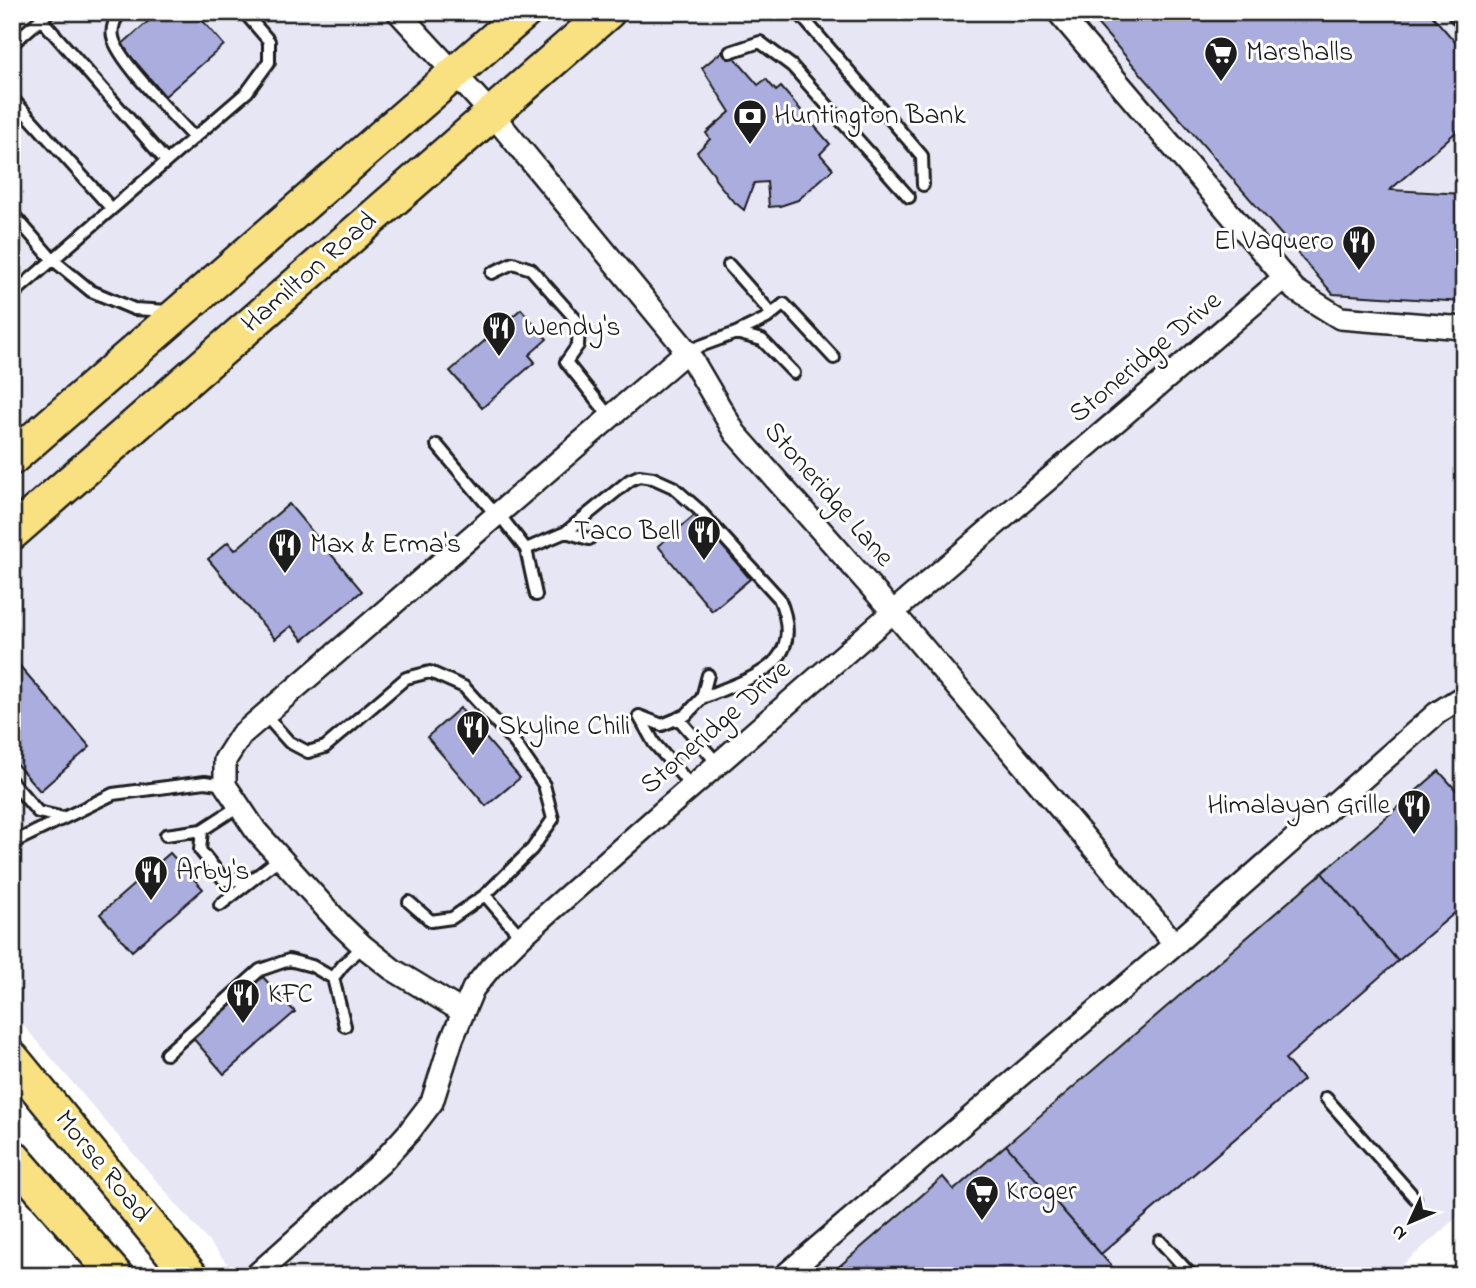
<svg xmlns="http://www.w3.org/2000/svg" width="1476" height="1288" font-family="'Indie Flower',sans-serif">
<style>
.built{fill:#e6e6f5}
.building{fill:#aaadde;stroke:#1c1c1c;stroke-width:2}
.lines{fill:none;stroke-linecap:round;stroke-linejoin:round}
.lane-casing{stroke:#1c1c1c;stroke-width:16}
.street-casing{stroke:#1c1c1c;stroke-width:26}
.primary-casing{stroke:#1c1c1c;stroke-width:38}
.lane{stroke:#fff;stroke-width:10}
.street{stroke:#fff;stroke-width:21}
.primary{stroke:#f9e181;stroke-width:33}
.labels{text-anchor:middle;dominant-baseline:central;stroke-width:6;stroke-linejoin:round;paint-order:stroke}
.poi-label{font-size:28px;fill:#1c1c1c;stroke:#fff;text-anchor:start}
.street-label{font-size:28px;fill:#1c1c1c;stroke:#fff}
</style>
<rect width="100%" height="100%" fill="#fff"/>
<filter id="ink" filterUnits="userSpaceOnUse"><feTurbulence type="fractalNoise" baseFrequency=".0143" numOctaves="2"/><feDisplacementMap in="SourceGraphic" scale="14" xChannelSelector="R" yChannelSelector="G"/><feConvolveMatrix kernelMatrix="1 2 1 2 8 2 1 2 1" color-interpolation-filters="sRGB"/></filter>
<g filter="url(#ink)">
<path class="built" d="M12 12H1464V1211L1390 1276H238L12 1012Z"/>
<path class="building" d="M159 12H195L224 45 165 96 121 45Z
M1087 12H1429L1464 52V125L1390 190 1464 194V302L1333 294Z
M726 48 758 85 766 79 776 91 781 87 830 144 820 154 833 169 798 200 780 206 769 207 767 182 754 183 744 210 731 199 715 179 714 174 697 152 710 139 706 133 730 112 702 68Z
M521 309 547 339 529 355 535 362 482 408 450 371Z
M289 504 362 591 303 640 291 626 275 639 208 559 228 542 235 550Z
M696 514 750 579 712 611 658 546Z
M19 665 90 747 40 791 12 759V671Z
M460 708 520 778 486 806 427 737Z
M1439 771 1464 799V905L1398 961 1322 873Z
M170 853 203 889 132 951 100 914Z
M1322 873 1398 961 1285 1059 1303 1080 1101 1254 1006 1145Z
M262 976 295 1012 224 1074 192 1037Z
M1006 1145 1120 1276H828L943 1177 954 1190Z"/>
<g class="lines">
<g class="lane-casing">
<path id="lane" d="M121 12C115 17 111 29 113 37 117 60 176 118 194 138
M798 12 922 156 923 185
M1452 12 1464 26
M41 19 166 161
M12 44 49 12
M730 52 760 42 792 66 909 197
M12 98 111 208
M12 213 52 259 91 291 134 309 169 311
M729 265 772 314
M492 273 513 263 531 269 579 323 578 345 566 362 610 417
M12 295 247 92 269 62V41L244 12
M736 333 767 318 784 304 834 358
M687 351 736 333 762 340 794 373
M437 445 496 515
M498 513 526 549 536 595
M566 532 589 539
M526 549 566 532 630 480 639 476 653 478 673 487 698 509 779 598C808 666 752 677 702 698
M265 715 289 742 308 752 325 747 406 678 430 672 464 687 515 743 544 785 553 819 532 849 485 895 452 918 431 921 409 902
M639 716 662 725 686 715 702 698 708 675
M639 716 654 743 692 787
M678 718 718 764
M12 782 38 812 64 818 113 794 205 782 225 785
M202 830 200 850 224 880H251
M166 835 202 830 239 806
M12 843 64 818
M485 895 521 937
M220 905 280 858
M345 1026 333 978 343 965 363 946
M166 1054 260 970 289 960 312 966 333 978
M1326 1098 1415 1198
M1160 1241 1192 1276"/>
</g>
<g class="street-casing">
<path id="street" d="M398 12 492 114 687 351 735 433 893 612 1175 944
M1058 12 1295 290 1340 318 1464 328
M463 1012 392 969 363 946 341 925 256 831 225 785V760L241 735 687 351
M255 1276 381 1163 409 1132 432 1102 452 1039 473 989 490 968 521 937 659 815 893 612 1285 277
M784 1276 1175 944 1437 713 1459 699 1464 698"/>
</g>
<g class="primary-casing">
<path id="primary" d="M12 458 525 12
M12 533 608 12
M12 1058 191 1276
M12 1156 116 1276"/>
</g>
<use href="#lane" class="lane"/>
<use href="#street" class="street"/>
<use href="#primary" class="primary"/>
</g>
</g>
<defs>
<g id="supermarket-pin" transform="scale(1.75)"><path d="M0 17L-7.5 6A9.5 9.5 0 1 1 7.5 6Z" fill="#1c1c1c" stroke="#fff"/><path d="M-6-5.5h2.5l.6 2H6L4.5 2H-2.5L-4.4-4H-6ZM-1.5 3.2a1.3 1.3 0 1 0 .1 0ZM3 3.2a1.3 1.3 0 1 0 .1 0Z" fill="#fff"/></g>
<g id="bank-pin" transform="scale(1.75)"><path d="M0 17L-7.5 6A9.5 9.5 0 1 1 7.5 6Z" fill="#1c1c1c" stroke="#fff"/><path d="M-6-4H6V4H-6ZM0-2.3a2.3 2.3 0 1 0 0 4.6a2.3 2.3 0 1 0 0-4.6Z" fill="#fff"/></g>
<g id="restaurant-pin" transform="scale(1.75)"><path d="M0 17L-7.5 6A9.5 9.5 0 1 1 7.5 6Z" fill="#1c1c1c" stroke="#fff"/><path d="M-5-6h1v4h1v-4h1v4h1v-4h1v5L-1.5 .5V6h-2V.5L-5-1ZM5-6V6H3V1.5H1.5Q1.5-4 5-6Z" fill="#fff"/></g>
</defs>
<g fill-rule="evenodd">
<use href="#supermarket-pin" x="1221" y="53"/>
<use href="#bank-pin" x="750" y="116"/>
<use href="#restaurant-pin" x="1359" y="242"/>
<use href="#restaurant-pin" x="499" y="328"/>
<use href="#restaurant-pin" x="704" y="532"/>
<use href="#restaurant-pin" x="285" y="545"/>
<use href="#restaurant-pin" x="473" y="727"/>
<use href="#restaurant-pin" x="1414" y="806"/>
<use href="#restaurant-pin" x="151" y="872"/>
<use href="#restaurant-pin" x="243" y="995"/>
<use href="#supermarket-pin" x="982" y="1192"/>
</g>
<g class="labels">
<g class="poi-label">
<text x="1246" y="53">Marshalls</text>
<text x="774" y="116">Huntington Bank</text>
<text x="1334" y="242" text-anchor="end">El Vaquero</text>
<text x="524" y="328">Wendy's</text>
<text x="680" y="532" text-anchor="end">Taco Bell</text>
<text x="310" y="545">Max &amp; Erma's</text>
<text x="498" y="727">Skyline Chili</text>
<text x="1390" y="806" text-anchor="end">Himalayan Grille</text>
<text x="176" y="872">Arby's</text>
<text x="268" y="995">KFC</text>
<text x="1006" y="1192">Kroger</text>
</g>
<g class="street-label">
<text transform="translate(310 273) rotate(-41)">Hamilton Road</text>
<text transform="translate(1146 358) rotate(-40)">Stoneridge Drive</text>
<text transform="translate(828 495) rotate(49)">Stoneridge Lane</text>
<text transform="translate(716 728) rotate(-41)">Stoneridge Drive</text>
<text transform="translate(102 1167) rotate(51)">Morse Road</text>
</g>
</g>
<rect width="1476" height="1288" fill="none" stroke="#fff" stroke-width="42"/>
<rect x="21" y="21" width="1434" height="1246" fill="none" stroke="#1c1c1c" stroke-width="2.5" filter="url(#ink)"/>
<g transform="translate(1410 1222) rotate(226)" stroke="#ffffff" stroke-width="5" paint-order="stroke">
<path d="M0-5L12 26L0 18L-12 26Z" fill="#1c1c1c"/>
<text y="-10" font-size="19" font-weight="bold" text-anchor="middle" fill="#1c1c1c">N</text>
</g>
</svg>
